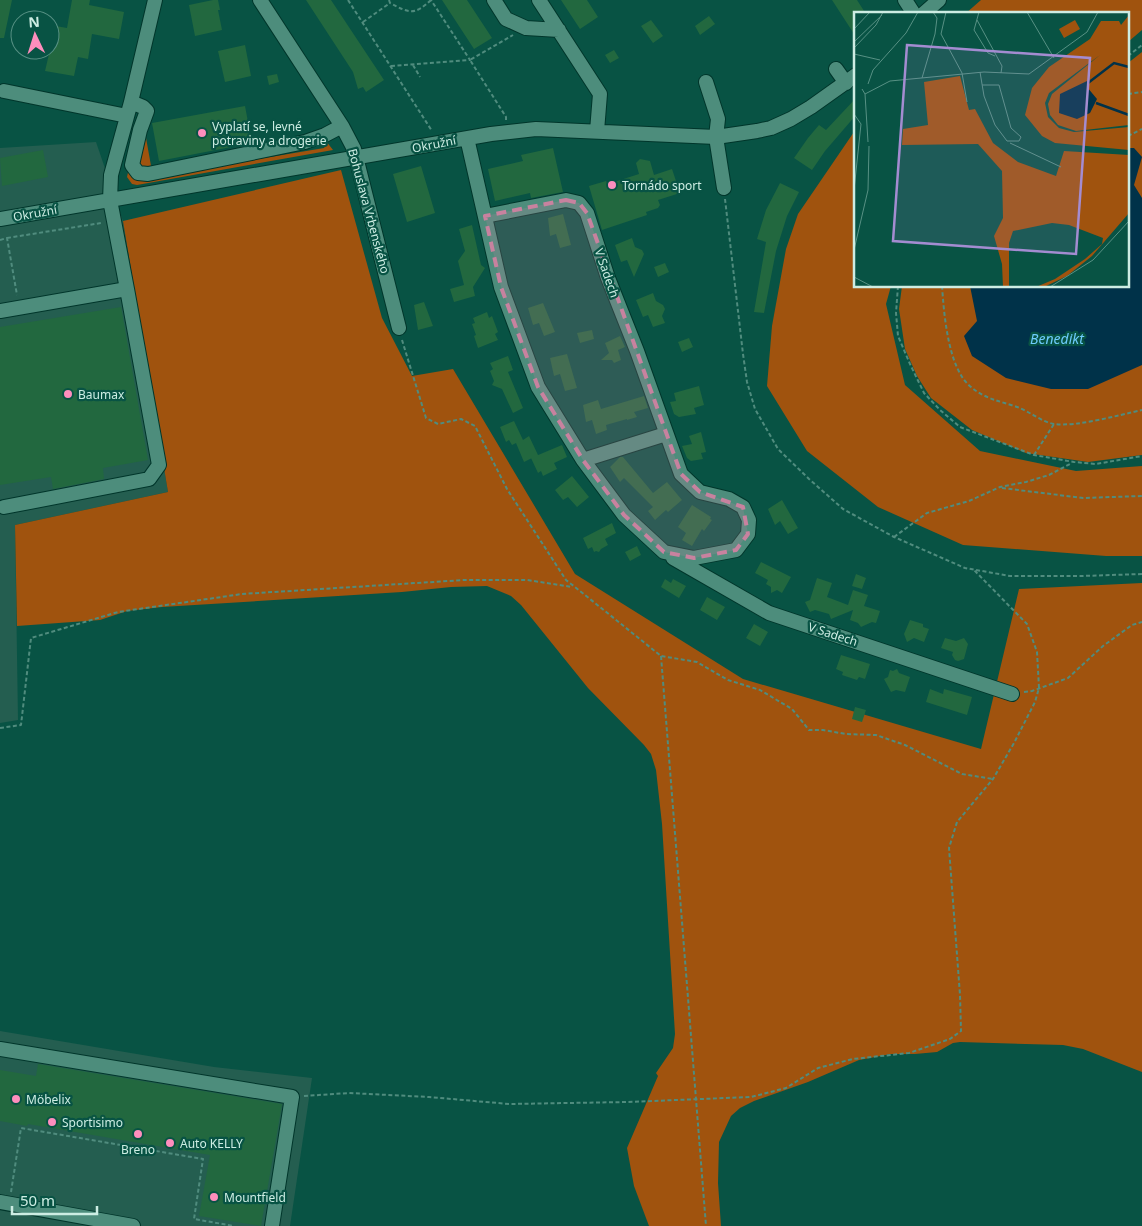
<svg xmlns="http://www.w3.org/2000/svg" width="1142" height="1226" font-family="'Noto Sans',sans-serif">
<style>
.built{fill:#245e50}
.green{fill:#a0530e}
.water{fill:#003249}
.building{fill:#22683f}
.lines{fill:none;stroke-linecap:round;stroke-linejoin:round}
.minor-casing{stroke:#00362b;stroke-width:16}
.path{stroke:#508c7e;stroke-width:2;stroke-dasharray:4 2.5;stroke-linecap:butt}
.minor{stroke:#4d8d7c;stroke-width:14}
.marked{fill:#c8829f;fill-opacity:0.2;stroke:#c8829f;stroke-width:4;stroke-dasharray:10 6;stroke-linejoin:round}
.poi-dot{fill:#fe8ebd;stroke:#085344;stroke-width:2}
.labels{text-anchor:middle;dominant-baseline:central;stroke-width:4.5;stroke-linejoin:round;paint-order:stroke}
.poi-label{font-size:12px;fill:#cdede3;stroke:#085344;text-anchor:start}
.street-label{font-size:12px;fill:#cdede3;stroke:#085344}
.water-label{font-size:14px;font-style:italic;fill:#6ecbfd;stroke:#085344}
.inset-river{fill:none;stroke:#003249;stroke-width:2.5}
.inset-road{fill:none;stroke:#579184;stroke-width:1}
.view{fill:#a48cd1;fill-opacity:0.15;stroke:#a48cd1;stroke-width:2.5}
.inset-edge{fill:none;stroke:#cdede3;stroke-width:2.5}
</style>
<rect width="100%" height="100%" fill="#085344"/>
<path class="built" d="M96 142 123 221 168 492 15 525 18 720 0 723V148Z
M0 1031 214 1067 312 1078 290 1226H0Z"/>
<path class="green" d="M981 0H1142V30L1128 42V14H965Z
M1142 52V455L1088 462 1026 453 972 430 931 398 917 376 905 349 899 309 902 286H1128V63Z
M143 121 153 177 324 148 326 141 333 150 137 185 132 184 127 177 139 122Z
M856 129V286H891L886 304 905 385 980 451 1076 471 1142 466V556H1106L963 545 878 507 807 451 767 386 772 326 786 249 798 214Z
M341 170 382 318 412 376 453 369 575 574 743 679 981 749 1019 589 1142 583V1072L1083 1049 1063 1045 960 1042 953 1043 937 1052 915 1054H891L859 1060 808 1082 754 1101 740 1108 731 1116 719 1142 718 1183 721 1226H649L634 1186 627 1148 658 1076 656 1073 673 1048 675 1034 662 824 656 770 651 754 644 745 588 688 521 605 511 596 487 586 451 587 402 592 162 607 127 611 100 620 17 626 15 525 168 492 123 221Z"/>
<path class="water" d="M1128 148H1134L1142 157 1134 185 1142 198V365L1088 389H1051L1006 378 972 356 964 336 977 321 970 286H1128Z"/>
<path class="building" d="M0 0H12L4 38H0Z
M72 0H90L89 5 124 12 119 39 92 34 88 59 78 57 74 76 45 71 50 50V25L67 28Z
M213 0H218L220 10H218L222 30 195 36 189 5Z
M306 0H331L384 80 366 92 363 87 358 89 353 72Z
M442 0H467L492 38 474 49Z
M561 0H587L598 17 580 29Z
M832 0H857L866 14H856V37Z
M709 16 715 24 700 35 695 26Z
M651 20 663 36 653 43 641 26Z
M245 45 251 76 225 82 218 51Z
M614 50 619 58 610 63 605 55Z
M277 74 279 82 269 85 267 76Z
M856 98V115L825 151 812 170 794 158 808 138 819 125 826 130Z
M245 106 252 143 159 161 152 123Z
M553 148 563 192 531 198 530 193 495 201 488 169 523 161 521 155Z
M43 150 48 177 2 186 0 158Z
M640 159 650 161 654 175 672 169 680 193 658 200 660 205 658 208 646 212 647 215 602 230 589 186 606 181 607 183H611L639 174 636 163Z
M421 166 435 213 407 222 393 174Z
M780 183 799 192 787 216 776 251 764 313 754 312 766 242 757 239 766 210Z
M563 214 571 245 560 248 556 234 550 236 548 218Z
M472 225 481 265 485 268 473 287 475 296 454 302 450 289 464 285 458 261 465 251 459 229Z
M632 238 635 247 642 250 644 254 634 277 627 260 621 262 615 245Z
M665 263 669 272 658 277 654 267Z
M653 293 656 301 663 305 665 309 662 316 665 323 653 327 648 315 643 317 636 300Z
M424 302 433 326 418 330 414 305Z
M543 303 555 332 544 336 539 323 533 325 528 308Z
M121 307 148 460 103 468 104 479 53 489 51 477 0 485V327Z
M487 312 489 318 492 316 498 332 495 334 498 340 478 348 474 336 476 335 472 324 475 323 473 318Z
M592 330 594 339 580 343 577 333Z
M620 336 625 347 618 350 621 360 614 363 612 360H601L609 353 605 343Z
M689 338 693 347 682 352 678 342Z
M567 354 577 388 565 391 560 374 554 376 550 358Z
M508 356 513 370 508 372 523 408 513 413 502 389 492 385 494 381 490 371 493 369 490 363Z
M699 386 704 405 694 408 696 414 679 417 674 414 670 402 676 401 674 393Z
M644 396 648 408 634 412 637 417 627 420V419L606 425 607 430 596 434 592 420 586 422 583 405 598 400 601 409Z
M514 421 523 440 529 436 538 455 524 462 516 443 512 445 509 440 506 442 500 427Z
M701 432 706 452 701 453 703 459 691 461 687 458 682 446 692 444 689 436Z
M562 445 567 457 554 463 557 469 543 476 541 471 538 473 531 458Z
M620 457H623L653 493 667 482 682 500 668 512 666 510 655 520 648 511 653 507 624 478 620 482 610 467Z
M572 476 589 497 577 507 568 497 563 500 555 490Z
M782 500 798 528 788 534 780 521 775 525 768 509Z
M692 505 711 517 710 519 712 520 704 531 702 529 692 546 682 540 686 533 678 527Z
M612 523 616 533 605 539 608 545 601 549 599 552 596 551 594 552 592 547 588 549 583 538Z
M637 546 641 555 630 561 625 552Z
M761 562 791 577 782 593 777 590 771 593V587L766 584 768 580 755 573Z
M856 574 866 578 862 589 852 586Z
M817 578 832 583 827 597 848 605 853 590 868 595 864 606 880 611 876 623 872 622 861 627 858 623 850 620 853 610 831 619 829 614 815 610 810 612 805 602 810 600Z
M665 579 671 583 673 579 686 586 679 598 661 587Z
M707 597 725 607 717 620 700 610Z
M910 620 923 624V627L929 629 924 642 914 638 907 642 904 634Z
M754 624 768 632 760 646 746 638Z
M945 638 956 641 964 638 968 644 964 659 958 661 955 660 952 655 953 652 941 648Z
M841 655 870 664 865 679 859 677 857 680 842 675 843 672 836 669Z
M897 669 899 673 910 677 905 692 896 690 891 692 884 679 888 677 890 670 893 671Z
M930 689 943 694 944 689 972 697 967 715 926 702Z
M855 707 866 710 862 722 852 719Z
M38 1064 282 1104 261 1226 199 1216 210 1155 28 1124 27 1126 0 1121V1070L36 1076Z"/>
<g class="lines">
<g class="minor-casing">
<path id="minor" d="M260 0 342 126 354 149 399 328
M494 0 506 19 526 28 559 30
M539 0 600 94 597 131
M905 0 914 14
M923 14 939 0
M836 69 846 83
M706 82 718 119 716 137 724 188
M4 91 127 116
M131 102 143 107 147 111 140 130 132 165 138 173 148 174 305 142 325 135 342 126
M467 138 501 287 538 387 583 460 624 515 664 552 694 558 736 550 748 534 749 520 743 507 729 499 700 492 681 474 637 351 608 278 587 213 579 203 566 200 485 216
M0 219 491 134 536 129 716 137 757 131 771 128 791 119 811 107 856 75
M127 289 110 200 111 175 131 102 155 0
M0 311 127 289 159 465 149 479 4 507
M583 460 666 434
M673 558 769 613 1012 694
M0 1049 292 1097 272 1226
M0 1202 133 1226"/>
</g>
<path class="path" d="M348 0 432 131
M389 0 390 3C409 13 414 16 431 0
M363 22 390 3
M1128 56 1142 45
M413 65 420 77
M391 66 470 60 431 0
M1128 94 1142 92
M506 120V117L470 60 513 35
M1128 136 1142 129
M725 199 743 354 747 382 755 409 778 449 809 479 843 509 894 537 965 568 1010 576H1082L1142 574
M7 238 101 223
M0 240 7 238 17 295
M898 286 896 313 898 336 910 364 924 393 940 410 960 427 1034 455 1074 462 1096 464 1142 456
M942 286C944 314 948 369 971 387 985 399 1000 401 1017 407 1029 411 1043 423 1055 424 1077 427 1119 415 1142 410
M402 340 426 418 438 424 461 419 475 426 507 489 566 580 575 587 661 656 697 662 728 680 760 690 792 709 809 730H823L846 734 876 735 905 745 962 774 993 779
M1034 455 1054 424
M1002 488 1083 498 1142 496
M894 537 927 513 969 501 1000 487 1026 482 1049 475 1072 463
M661 656 706 1226
M1024 692 1032 691 1068 678 1103 646 1132 625 1142 622
M0 728 21 725 31 638 118 612 242 594 464 580H527L572 587
M304 1096 349 1093 429 1097 509 1104 627 1102 751 1097 786 1088 818 1068 853 1059 909 1053 950 1039 961 1031 960 995 949 848 957 822 993 779 1014 743 1035 702 1039 688 1037 652 1027 624 973 569
M11 1192 21 1128 203 1159 194 1219 234 1226"/>
<use href="#minor" class="minor"/>
</g>
<path class="marked" d="M566 200 579 203 587 213 681 474 700 492 743 507 748 534 736 550 694 558 664 552 624 515 583 460 538 387 501 287 485 216Z"/>
<g class="poi-dot">
<circle cx="202" cy="133" r="5"/>
<circle cx="612" cy="185" r="5"/>
<circle cx="68" cy="394" r="5"/>
<circle cx="16" cy="1099" r="5"/>
<circle cx="52" cy="1122" r="5"/>
<circle cx="138" cy="1134" r="5"/>
<circle cx="170" cy="1143" r="5"/>
<circle cx="214" cy="1197" r="5"/>
</g>
<g class="labels">
<g class="poi-label">
<text x="212" y="126">Vyplatí se, levné<tspan x="212" dy="14">potraviny a drogerie</tspan></text>
<text x="622" y="185">Tornádo sport</text>
<text x="78" y="394">Baumax</text>
<text x="26" y="1099">Möbelix</text>
<text x="62" y="1122">Sportisimo</text>
<text x="180" y="1143">Auto KELLY</text>
<text x="138" y="1149" text-anchor="middle">Breno</text>
<text x="224" y="1197">Mountfield</text>
</g>
<g class="street-label">
<text transform="translate(434 144) rotate(-11)">Okružní</text>
<text transform="translate(369 211) rotate(75)">Bohuslava Vrbenského</text>
<text transform="translate(35 213) rotate(-10)">Okružní</text>
<text transform="translate(607 273) rotate(71)">V Sadech</text>
<text transform="translate(833 634) rotate(18)">V Sadech</text>
</g>
<g class="water-label">
<text x="1057" y="338">Benedikt</text>
</g>
</g>
<g transform="translate(854 12)">
<rect width="275" height="275" fill="#085344"/>
<path d="M275 3V113L222 119 204 113 196 103 194 92 198 82 246 43 195 81 191 91 194 105 205 116 220 120 275 115V138L201 131 188 124 171 103 178 76 195 55 236 27 247 9H265L267 13ZM221 8 226 17 210 26 205 17ZM106 64 115 98 121 97 139 131 164 150 202 164 210 139 275 143V201L238 244 213 264 190 275H182L201 267 231 247 248 232 249 226 215 213 198 211 159 219 155 231V275H149L148 252 140 224 149 206 148 159 124 132 48 133 49 117 74 113 70 70Z" fill="#a0530e"/>
<path d="M233 69V75L243 87 236 101 223 107 205 101 206 82Z" fill="#003249"/>
<path class="inset-river" d="M234 71 260 51 275 55M242 91 275 103"/>
<path class="inset-road" d="M92 0 87 22 108 61 113 90M125 0 120 18 134 41 141 44M173 0 200 46M123 8 148 54 147 61M0 17 16 0M0 30 28 3M0 36 22 13 29 0M0 42 26 48M126 60 130 84 141 113 153 129H165L167 125 157 116 145 73H128M68 66 81 22 83 6 79 0M14 72 19 58 52 21 64 0M8 77 11 82 14 130M11 82 36 69 130 60 175 62 233 20 244 0M0 102 7 112 0 178M156 131 207 155M0 238 14 178 15 134M0 265 19 275M196 275 239 248 275 209"/>
<path class="view" d="M53 33 236 46 222 242 39 229Z"/>
<rect width="275" height="275" class="inset-edge"/>
</g>
<g transform="translate(35 35) rotate(356)"><circle r="24" fill="#085344" stroke="#579184"/>
<path d="M0-4L9 19L0 12L-9 19Z" fill="#fe8ebd"/>
<text y="-8" font-size="14" font-weight="bold" text-anchor="middle" fill="#cdede3">N</text>
</g>
<path d="M12 1206v8h85v-8" fill="none" stroke="#cdede3" stroke-width="2.5"/>
<text x="20" y="1206" font-size="15" fill="#cdede3" stroke="#085344" stroke-width="4" paint-order="stroke">50 m</text>
</svg>
